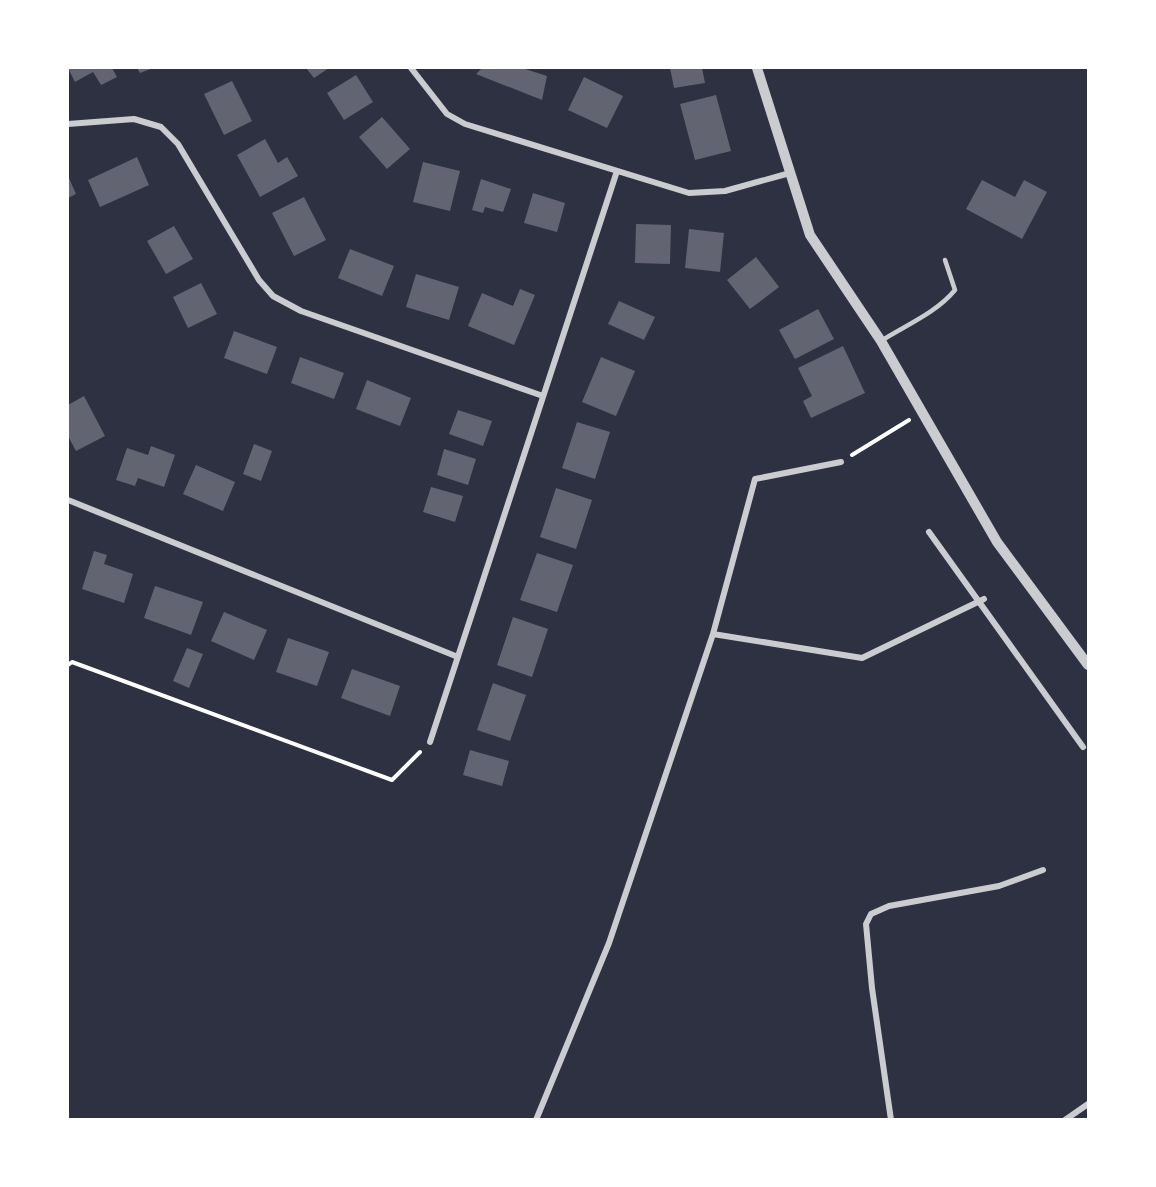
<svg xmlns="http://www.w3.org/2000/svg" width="1156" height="1187" font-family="Merriweather,serif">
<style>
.building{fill:#626471}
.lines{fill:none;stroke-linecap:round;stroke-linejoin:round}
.path{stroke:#fff;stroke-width:4}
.service{stroke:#caccd0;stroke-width:4.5}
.minor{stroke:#caccd0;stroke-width:6}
.tertiary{stroke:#caccd0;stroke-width:10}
</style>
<rect width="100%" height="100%" fill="#2d3142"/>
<path class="building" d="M68 68H112L117 77 101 85 93 72 75 82Z
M137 68H153L140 73Z
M306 68H329L314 78Z
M482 68H522L547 76 542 100 476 74Z
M670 68H702L705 83 674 88Z
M356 75 373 102 344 120 327 93Z
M584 77 623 96 607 128 568 110Z
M232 81 252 121 224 135 204 94Z
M716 95 731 151 695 160 680 104Z
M382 117 410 149 387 169 359 137Z
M265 139 278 163 287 157 298 176 260 197 237 155Z
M137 157 149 185 100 207 88 180Z
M423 162 460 171 450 211 413 202Z
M68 176 76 194 68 198Z
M481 179 511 189 503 212 485 207 483 213 472 210Z
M982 180 1015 197 1024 180 1047 192 1022 239 966 209Z
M533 193 565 203 557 232 524 223Z
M304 197 326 240 294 256 272 213Z
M636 224 671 225 670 264 635 263Z
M174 226 193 259 166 274 147 241Z
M689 229 724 233 720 272 685 268Z
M350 249 394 266 382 296 338 278Z
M756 257 779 287 750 309 727 280Z
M416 274 459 287 449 320 406 307Z
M201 283 217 314 188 328 173 297Z
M520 289 535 295 514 345 468 326 482 293 513 306Z
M619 301 655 317 644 340 608 324Z
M818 309 834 339 795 359 779 330Z
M234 331 277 347 267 374 224 358Z
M843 346 865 393 811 418 803 401 812 396 798 368Z
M300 357 344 373 334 399 291 383Z
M601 357 635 371 616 416 582 402Z
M367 380 411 398 400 426 356 409Z
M84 396 105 436 76 451 68 436V405Z
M458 410 492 421 483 446 449 434Z
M577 422 610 432 595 479 562 468Z
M254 444 272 451 261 481 243 474Z
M151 446 175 455 164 487 138 478 135 486 116 480 127 448 148 455Z
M444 449 476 459 468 485 437 475Z
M196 465 235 482 223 511 183 494Z
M431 487 463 496 455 522 423 512Z
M556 488 592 500 576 549 540 537Z
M94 551 107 555 104 564 133 574 124 603 82 589Z
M537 553 573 565 557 612 520 600Z
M155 586 203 602 191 635 144 618Z
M224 612 267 630 254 660 211 641Z
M513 617 548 629 532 677 497 665Z
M288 638 329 652 317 686 276 672Z
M187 648 203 654 189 688 173 681Z
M352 669 400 686 390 716 341 698Z
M493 683 526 695 510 741 477 730Z
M470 750 509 761 502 786 463 775Z"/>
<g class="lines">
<path class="path" d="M852 455 909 420
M68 665 72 662 392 780 420 752"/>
<path class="service" d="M881 341C906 325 936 313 955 290L945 260"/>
<path class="minor" d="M411 68 447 114 465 124 689 193 725 191 790 173
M68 124 134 119 161 127 178 144 259 280 273 296 301 311 543 396
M68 500 458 657
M929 532 1083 747
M713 634 862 658 984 599
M430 742 617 171
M536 1120 609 943 713 634 755 479 841 462
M891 1120 872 988 866 924 871 914 889 906 999 886 1043 870
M1065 1120 1088 1104"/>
<path class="tertiary" d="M757 68 810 235 881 341 997 542 1088 665"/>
</g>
<rect width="1156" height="1187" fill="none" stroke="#ffffff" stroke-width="138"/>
</svg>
